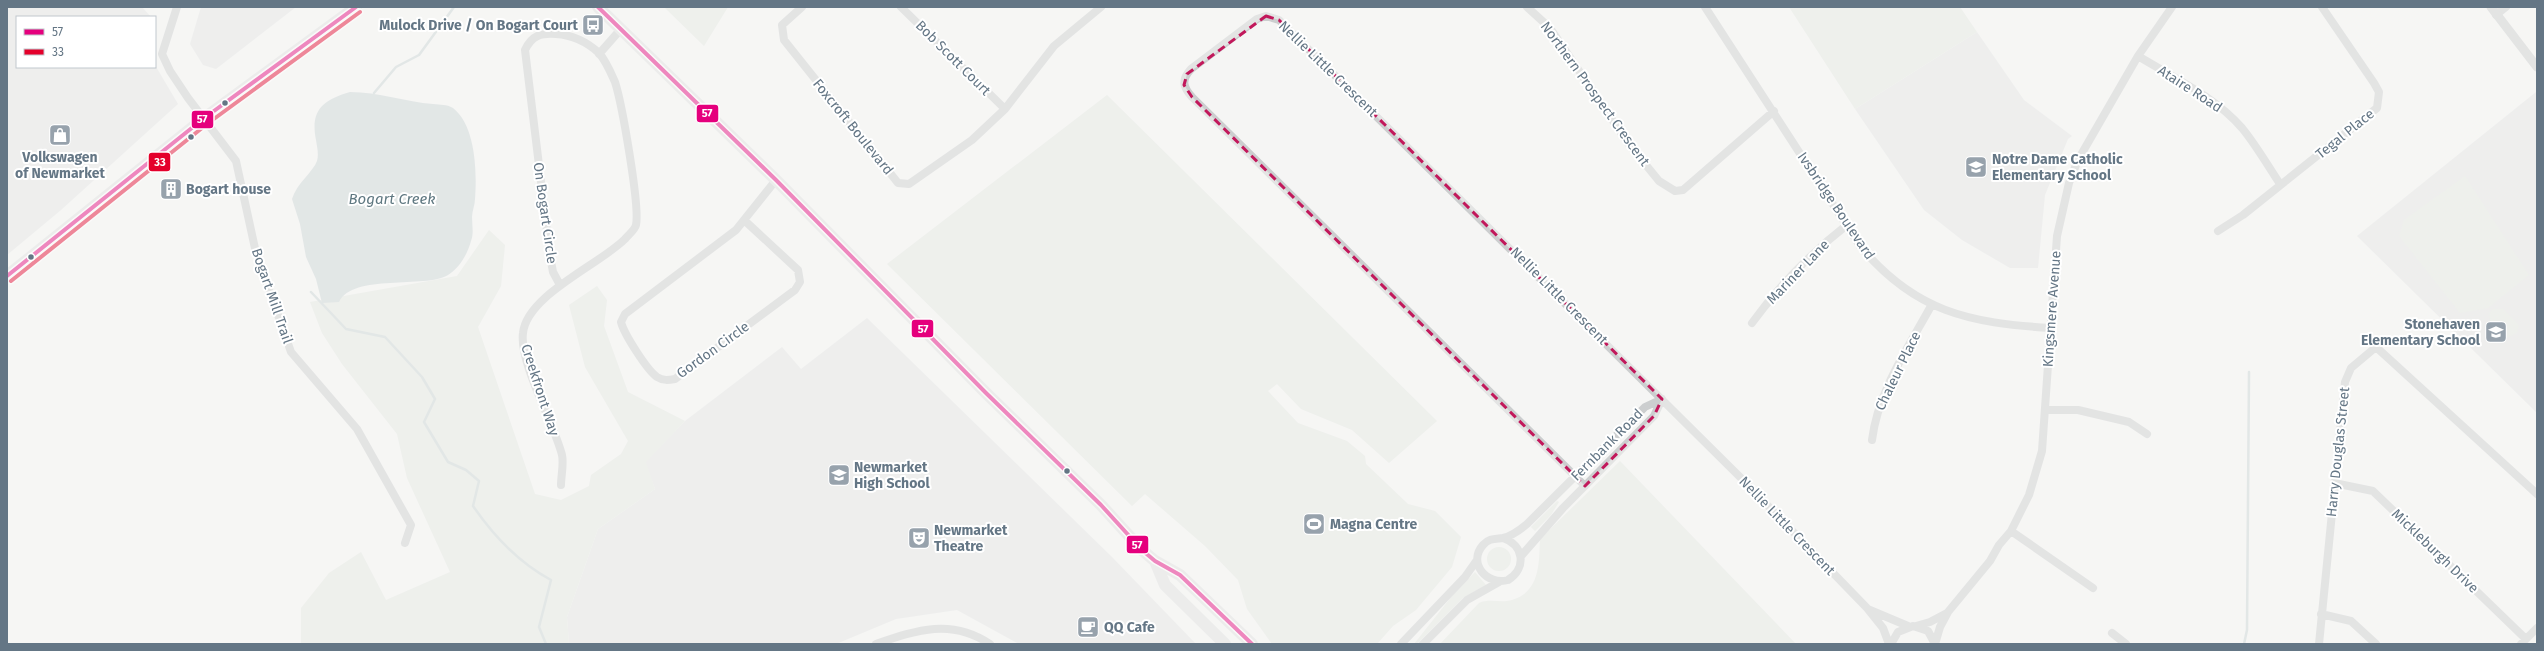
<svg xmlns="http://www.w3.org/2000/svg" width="2544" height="651" font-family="'Fira Sans',sans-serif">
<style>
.built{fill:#e4e5e5}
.green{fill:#e4e8e2}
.water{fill:#cbd4d6}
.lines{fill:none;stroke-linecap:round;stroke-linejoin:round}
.stream{stroke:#cbd4d6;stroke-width:2.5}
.minor{stroke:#cccecf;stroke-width:8}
.tertiary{stroke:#cccecf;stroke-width:9}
.primary{stroke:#e0e1e1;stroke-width:12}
.bus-1-casing{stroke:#fff;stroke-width:7}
.bus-2-casing{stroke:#fff;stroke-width:7}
.bus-1{stroke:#e5007d;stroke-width:4}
.bus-2{stroke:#e4002b;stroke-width:4}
.marked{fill:none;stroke:#c2185b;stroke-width:3;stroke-dasharray:8 5;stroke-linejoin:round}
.bus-dot{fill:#647685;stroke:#fff;stroke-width:1.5}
.labels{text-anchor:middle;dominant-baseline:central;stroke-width:4;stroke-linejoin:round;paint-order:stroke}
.poi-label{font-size:14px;font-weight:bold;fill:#647685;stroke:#fff;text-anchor:start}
.street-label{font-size:14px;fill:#647685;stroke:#fff}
.water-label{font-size:15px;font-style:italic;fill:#5f7881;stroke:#fff}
.line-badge{stroke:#fff;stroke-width:1.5}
.badge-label{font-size:11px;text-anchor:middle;font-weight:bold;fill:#fff}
</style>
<rect width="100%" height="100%" fill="#f5f5f4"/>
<path class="built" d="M7 7H142L151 17H17V67L155 65 178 104 61 210 7 255Z
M201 7H296L216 69 203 65 190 44Z
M1977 32 2024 100 2072 136 2068 139 2045 195 2038 268H2010L1962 240 1924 210 1855 109Z
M2536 92 2537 94V413L2357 236Z
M867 318 1112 557 1196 644H1019L957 610 896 619 836 644H569L567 617 598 529 655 489 645 462 685 421 782 347 801 369Z"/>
<path class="green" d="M664 7H728L704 46Z
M1789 7H1960L1977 32 1855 109Z
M1107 95 1437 421 1389 463 1352 430 1301 409 1277 384 1268 391 1298 423 1347 441 1365 456 1366 464 1408 504 1435 511 1461 537 1452 567 1416 610 1393 626 1377 644H1272L1247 609 1238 580 1205 546 1145 494 1132 506 887 264Z
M2465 176 2529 275 2488 308 2460 313 2399 236 2404 220Z
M489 230 505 245 501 286 478 327 535 494 561 500 589 486 591 475 621 454 628 441 585 367 569 305 597 286 607 300 604 326 628 392 685 421 646 462 655 489 598 529 567 617 569 644H301V608L329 573 361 552 386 600 450 572 407 478 397 434 342 364 322 333 310 302 457 276Z
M2493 309H2503L2519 325 2517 333 2505 339 2490 320 2489 313Z
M1620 461 1796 644H1440L1479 603C1488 599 1497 602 1507 601 1540 595 1539 565 1540 539Z
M1557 501 1559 502 1551 515 1535 531 1531 527Z
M1487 559a12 12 0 1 1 24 0a12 12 0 1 1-24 0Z
M1475 572 1486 585 1463 598 1417 644H1414L1452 596Z"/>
<path class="water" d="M350 92C378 92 406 102 433 104 441 105 446 104 453 108 476 126 477 173 475 199 475 205 472 211 472 217 472 225 474 233 471 241 467 255 460 267 448 275 425 289 353 273 339 302L322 303 316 279 306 257 300 224 292 199C297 183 313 172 317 161 319 154 317 147 316 140 310 110 323 100 350 92Z"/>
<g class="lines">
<path class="stream" d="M374 93 396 67 419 55 454 7
M311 292 346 329 385 337 422 377 435 399 424 422 448 462 466 470 479 481 473 506C493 535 519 563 551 580L539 627 546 644
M2244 644 2247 630 2249 372"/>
<path class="minor" d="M177 7 162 54 170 71 188 98 236 161 256 253 291 352 357 429 411 525 405 543
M802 7 782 25 784 40 898 183 909 184 972 140 1005 109 1054 46 1101 7
M901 7 1005 109
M1527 7 1550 28 1628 143 1659 181 1675 191 1683 190 1774 111
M1705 7 1860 246C1915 312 1969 323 2051 328
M2496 15 2506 7
M599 54 621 29
M2138 56C2174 78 2214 96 2242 128 2256 145 2268 166 2280 184
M744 220 798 270 800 282 795 290 675 379C669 380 663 381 657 377 647 370 624 334 621 322L625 314 736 230 776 180
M2218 231 2243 215 2377 108 2379 92 2374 83 2322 7
M560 285 553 272 550 256 525 50C532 35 541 33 556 34 572 35 587 42 599 53 606 61 611 73 615 82 622 104 640 206 636 225 635 230 628 235 625 239 599 265 527 295 523 333 519 363 554 423 562 455 564 464 561 476 561 485
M1752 323C1779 286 1811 253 1847 225
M2046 410H2078L2129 422 2147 434
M1872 440C1878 391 1908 348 1931 306
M2334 483 2373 491 2526 639
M1585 486 1192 97C1183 87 1181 80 1191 69L1257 19 1266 16 1279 20 1741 478 1867 608 1883 628 1889 644
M2011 531 2093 588
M1503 538C1524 545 1527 568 1508 580 1487 586 1467 563 1483 545 1489 538 1495 539 1503 538 1512 536 1521 529 1527 524L1645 407 1662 399
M1521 556 1563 508 1654 416 1662 399
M1870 610 1908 626
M2321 614 2351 621 2376 644
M1916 626 1930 622 1947 613
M2112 633 2126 644
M876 644C917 630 951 618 990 644
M1401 644 1465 577 1477 560
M1423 644 1467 600 1499 582
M1891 644 1898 632 1913 626 1928 631 1935 644
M1935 644 1940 627 1948 612 1990 561 1999 545 2011 531 2029 495 2042 451 2057 236 2069 183 2078 160 2138 56 2172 7
M2319 644 2345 382 2351 368 2376 347 2537 494
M2521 644 2537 628"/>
<path class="tertiary" d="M2491 7 2537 67"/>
<path class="primary" d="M598 7 776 180 986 393 1101 505 1142 550 1155 561 1180 575 1252 644
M7 276 203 119 356 7
M1155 561 1165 585 1225 644"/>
<g class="bus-1-casing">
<path id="bus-1" d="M598 7 776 180 986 393 1101 505 1142 550 1155 561 1180 575 1252 644
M7 276 203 119 356 7"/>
</g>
<g class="bus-2-casing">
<path id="bus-2" d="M11 281 207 124 360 12"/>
</g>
<use href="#bus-1" class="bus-1"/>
<use href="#bus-2" class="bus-2"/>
</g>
<path d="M0 0H2544V651H0ZM1266 16 1279 20 1662 399 1654 416 1585 486 1192 97 1184 85 1187 74Z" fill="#f5f5f4" fill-opacity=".55" fill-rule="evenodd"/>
<path class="marked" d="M1266 16 1279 20 1662 399 1654 416 1585 486 1192 97 1184 85 1187 74Z"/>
<defs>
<g id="bus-square" transform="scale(1.15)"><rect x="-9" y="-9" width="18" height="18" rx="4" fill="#97a2ac" stroke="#fff"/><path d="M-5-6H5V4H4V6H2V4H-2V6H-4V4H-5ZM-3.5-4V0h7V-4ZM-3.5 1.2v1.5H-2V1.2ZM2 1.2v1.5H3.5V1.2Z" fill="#fff"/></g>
<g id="shop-square" transform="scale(1.15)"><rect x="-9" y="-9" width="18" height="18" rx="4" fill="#97a2ac" stroke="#fff"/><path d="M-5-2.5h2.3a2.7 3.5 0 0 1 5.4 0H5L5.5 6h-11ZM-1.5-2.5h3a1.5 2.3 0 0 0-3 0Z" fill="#fff"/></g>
<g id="school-square" transform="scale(1.15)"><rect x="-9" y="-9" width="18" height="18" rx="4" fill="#97a2ac" stroke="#fff"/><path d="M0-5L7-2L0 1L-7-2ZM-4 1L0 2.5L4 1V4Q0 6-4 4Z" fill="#fff"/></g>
<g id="building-square" transform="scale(1.15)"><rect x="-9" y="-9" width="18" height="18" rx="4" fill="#97a2ac" stroke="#fff"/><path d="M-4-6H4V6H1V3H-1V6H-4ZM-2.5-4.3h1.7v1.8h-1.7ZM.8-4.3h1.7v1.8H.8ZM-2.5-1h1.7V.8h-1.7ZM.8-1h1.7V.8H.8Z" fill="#fff"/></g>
<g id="stadium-square" transform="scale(1.15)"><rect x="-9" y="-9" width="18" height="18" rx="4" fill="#97a2ac" stroke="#fff"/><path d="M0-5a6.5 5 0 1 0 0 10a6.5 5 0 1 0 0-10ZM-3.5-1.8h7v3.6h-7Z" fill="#fff"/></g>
<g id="theatre-square" transform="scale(1.15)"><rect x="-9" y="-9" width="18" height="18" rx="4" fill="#97a2ac" stroke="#fff"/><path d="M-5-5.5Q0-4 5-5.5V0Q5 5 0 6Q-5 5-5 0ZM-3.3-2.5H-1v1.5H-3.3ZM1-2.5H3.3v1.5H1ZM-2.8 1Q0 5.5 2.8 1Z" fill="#fff"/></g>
<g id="cafe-square" transform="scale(1.15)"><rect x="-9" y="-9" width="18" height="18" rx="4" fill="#97a2ac" stroke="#fff"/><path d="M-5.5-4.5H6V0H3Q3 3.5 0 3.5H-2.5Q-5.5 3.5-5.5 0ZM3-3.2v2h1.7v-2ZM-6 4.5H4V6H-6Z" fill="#fff"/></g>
</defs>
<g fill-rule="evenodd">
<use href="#bus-square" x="593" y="25"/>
<use href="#shop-square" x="60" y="135"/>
<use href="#school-square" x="1976" y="167"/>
<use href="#building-square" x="171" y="189"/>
<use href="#school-square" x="2496" y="332"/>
<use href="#school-square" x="839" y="475"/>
<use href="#stadium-square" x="1314" y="524"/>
<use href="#theatre-square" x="919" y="538"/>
<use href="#cafe-square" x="1088" y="627"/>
</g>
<g class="bus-dot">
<circle cx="225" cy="103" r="3.5"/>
<circle cx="191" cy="137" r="3.5"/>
<circle cx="31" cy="257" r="3.5"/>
<circle cx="1067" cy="471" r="3.5"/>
</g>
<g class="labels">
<g class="poi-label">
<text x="578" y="25" text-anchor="end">Mulock Drive / On Bogart Court</text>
<text x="60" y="157" text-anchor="middle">Volkswagen<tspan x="60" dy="16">of Newmarket</tspan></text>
<text x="1992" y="159">Notre Dame Catholic<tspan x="1992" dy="16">Elementary School</tspan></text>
<text x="186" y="189">Bogart house</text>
<text x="2480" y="324" text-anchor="end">Stonehaven<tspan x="2480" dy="16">Elementary School</tspan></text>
<text x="854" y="467">Newmarket<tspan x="854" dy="16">High School</tspan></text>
<text x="1330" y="524">Magna Centre</text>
<text x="934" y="530">Newmarket<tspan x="934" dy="16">Theatre</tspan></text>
<text x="1104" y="627">QQ Cafe</text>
</g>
<g class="street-label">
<text transform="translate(953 58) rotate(45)">Bob Scott Court</text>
<text transform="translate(1328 69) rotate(44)">Nellie Little Crescent</text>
<text transform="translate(2190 89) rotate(33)">Ataire Road</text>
<text transform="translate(1595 94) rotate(54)">Northern Prospect Crescent</text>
<text transform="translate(853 127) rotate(51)">Foxcroft Boulevard</text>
<text transform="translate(2345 134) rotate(-39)">Tegal Place</text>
<text transform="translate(1836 206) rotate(56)">Ivsbridge Boulevard</text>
<text transform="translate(545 213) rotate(82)">On Bogart Circle</text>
<text transform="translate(1798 272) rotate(-46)">Mariner Lane</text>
<text transform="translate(272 296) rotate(71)">Bogart Mill Trail</text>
<text transform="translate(1559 296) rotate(45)">Nellie Little Crescent</text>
<text transform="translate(2052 309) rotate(-86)">Kingsmere Avenue</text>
<text transform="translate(713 350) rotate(-36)">Gordon Circle</text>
<text transform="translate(1898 371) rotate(-64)">Chaleur Place</text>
<text transform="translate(540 390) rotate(72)">Creekfront Way</text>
<text transform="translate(1607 445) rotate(-45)">Fernbank Road</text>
<text transform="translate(2338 452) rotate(-84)">Harry Douglas Street</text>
<text transform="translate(1787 526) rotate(46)">Nellie Little Crescent</text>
<text transform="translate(2435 551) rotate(44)">Mickleburgh Drive</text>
</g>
<g class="water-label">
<text x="392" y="199">Bogart Creek</text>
</g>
</g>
<g class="line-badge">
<rect x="696" y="104" width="23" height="19" rx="4" fill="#e5007d"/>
<rect x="191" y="110" width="23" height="19" rx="4" fill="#e5007d"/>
<rect x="148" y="152" width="23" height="20" rx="4" fill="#e4002b"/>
<rect x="911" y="319" width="23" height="19" rx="4" fill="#e5007d"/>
<rect x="1126" y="535" width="23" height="19" rx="4" fill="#e5007d"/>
</g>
<g class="badge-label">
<text x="707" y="117">57</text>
<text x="202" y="123">57</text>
<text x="160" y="166">33</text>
<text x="923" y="333">57</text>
<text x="1137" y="549">57</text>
</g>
<rect width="2544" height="651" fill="none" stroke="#647685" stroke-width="16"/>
<rect x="16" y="16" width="140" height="52" fill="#ffffff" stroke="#c1c8ce"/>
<rect x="24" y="29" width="20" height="6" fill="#e5007d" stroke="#c1c8ce"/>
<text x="52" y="36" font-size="12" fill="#647685">57</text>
<rect x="24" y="49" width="20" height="6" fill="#e4002b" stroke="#c1c8ce"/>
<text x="52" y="56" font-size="12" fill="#647685">33</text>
</svg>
